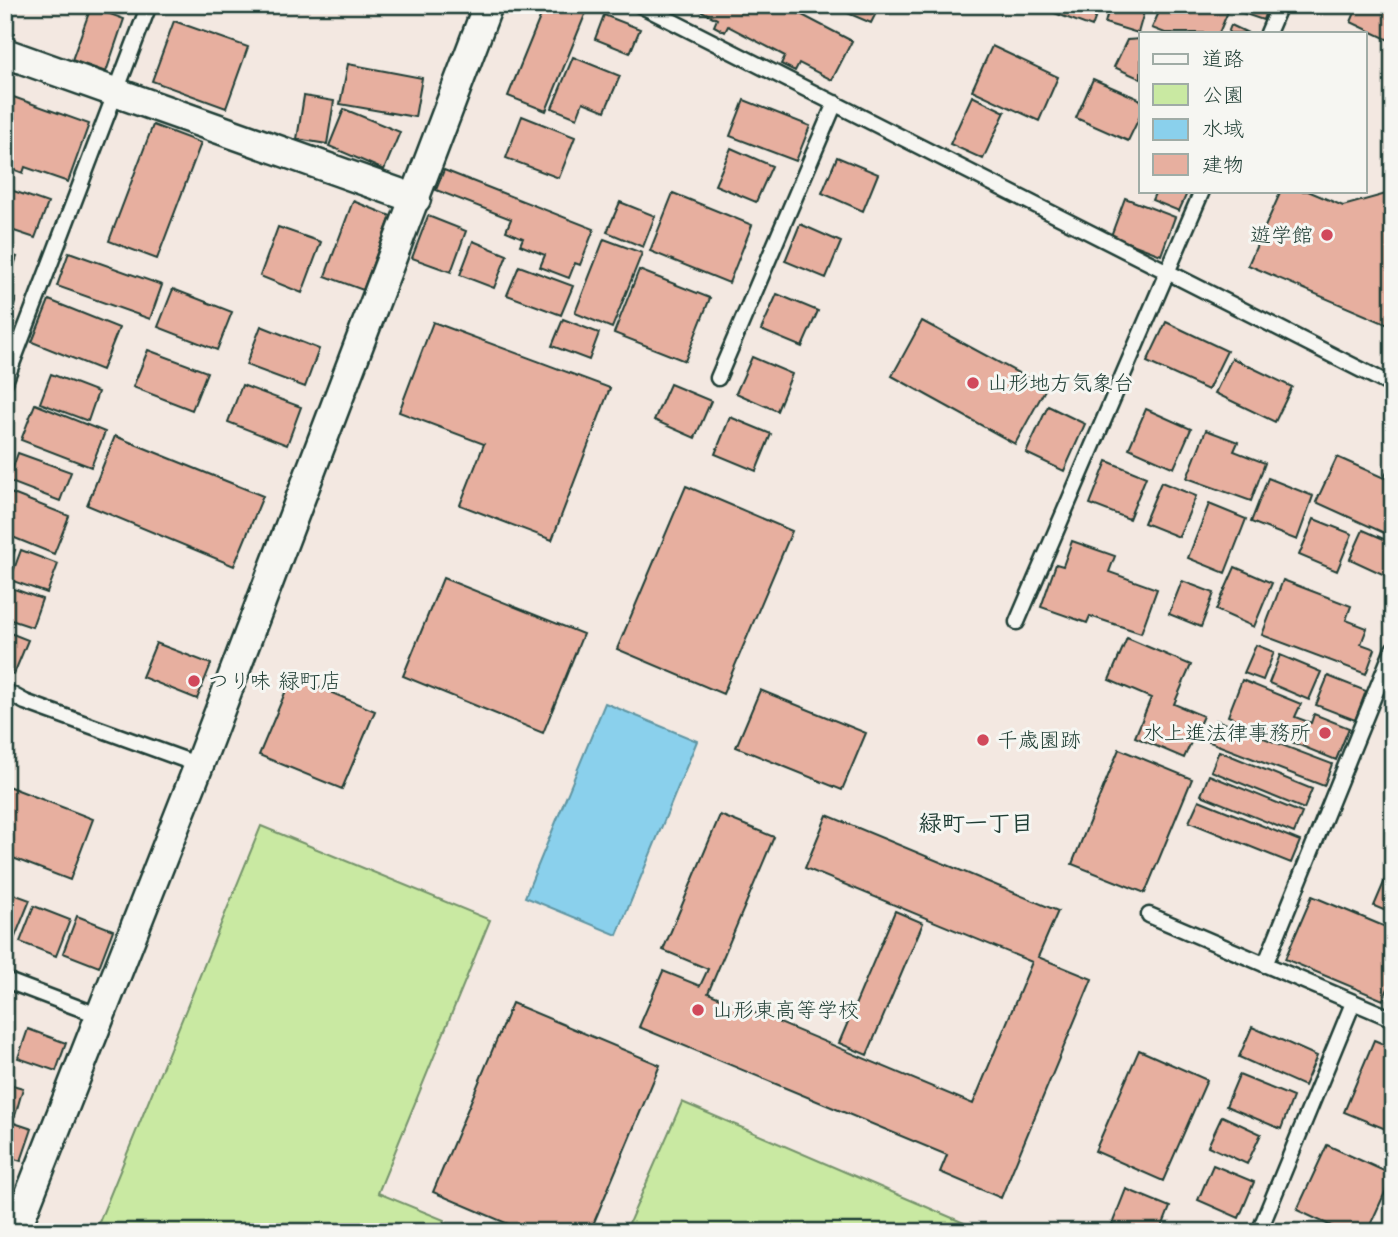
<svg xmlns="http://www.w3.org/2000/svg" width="1398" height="1237" font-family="'Shantell Sans','Klee One',sans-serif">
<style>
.green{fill:#c9e9a2;stroke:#74936b;stroke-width:2}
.water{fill:#8ad0ec;stroke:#5f95a2;stroke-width:2}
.building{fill:#e7af9f;stroke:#1f3d34;stroke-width:2}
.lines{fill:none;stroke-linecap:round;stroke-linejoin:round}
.service-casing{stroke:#1f3d34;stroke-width:19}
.minor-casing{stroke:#1f3d34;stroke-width:33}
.service{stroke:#f6f6f2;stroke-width:14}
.minor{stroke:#f6f6f2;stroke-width:28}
.poi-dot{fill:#d1495b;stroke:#f6f6f2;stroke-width:2.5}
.labels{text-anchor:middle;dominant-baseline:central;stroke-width:6;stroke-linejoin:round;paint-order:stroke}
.poi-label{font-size:21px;fill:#1f3d34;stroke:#f6f6f2;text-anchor:start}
.neighbourhood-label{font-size:23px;font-weight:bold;fill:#1f3d34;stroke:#f6f6f2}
</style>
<rect width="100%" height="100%" fill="#f3e8e1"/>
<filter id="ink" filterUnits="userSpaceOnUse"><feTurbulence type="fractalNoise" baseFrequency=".0143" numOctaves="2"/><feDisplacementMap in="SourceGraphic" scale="14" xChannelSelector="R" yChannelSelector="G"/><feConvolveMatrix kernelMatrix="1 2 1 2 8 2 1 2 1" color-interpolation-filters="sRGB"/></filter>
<g filter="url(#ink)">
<path class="green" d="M261 826 490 920 378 1193 444 1220 439 1232H95Z
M682 1102 985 1232H625Z"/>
<path class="water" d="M605 703 697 741 617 935 525 897Z"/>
<path class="building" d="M545 5H589L546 111 508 96Z
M690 5H783L852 41 832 80 799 63 795 71 781 64 785 56 728 26 725 32 714 26 717 19Z
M846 5H880L871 23 843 11Z
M1033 5H1100L1092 27Z
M1110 5H1146L1138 33 1105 23Z
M1162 5H1226L1230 7 1219 33H1165L1152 28Z
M1235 5H1268L1263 20 1233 10Z
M1358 5H1393V42L1351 22Z
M91 7 124 19 106 72 72 60Z
M604 15 640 29 630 53 595 39Z
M174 21 248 47 226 108 152 81Z
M1231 25 1248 33H1228Z
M1141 39V79L1114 67 1127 40Z
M992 46 1058 77 1039 121 972 90Z
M573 57 620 76 605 111 583 102 577 118 552 108Z
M348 64 422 78 415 117 340 104Z
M1093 79 1141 100V114L1128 141 1076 118Z
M5 94 89 124 68 182 25 167 23 173 5 166Z
M304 96 334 101 327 144 297 139Z
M972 96 1005 112 983 159 950 144Z
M744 100 810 126 796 161 730 136Z
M344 109 400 132 384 170 329 146Z
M522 116 575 137 559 178 506 158Z
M153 125 201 143 157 259 109 241Z
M731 148 772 166 756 202 715 185Z
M837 157 878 174 863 211 822 193Z
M444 170 594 229 580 265 575 263 569 278 540 267 545 255 520 245 523 238 506 231 511 219 436 190Z
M5 188 48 203 35 238 5 228Z
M1156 191H1188L1179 211 1152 200Z
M1281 191H1308L1343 206 1393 192V327L1248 265Z
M673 193 752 225 729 283 650 251Z
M1125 198 1175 217 1161 255 1111 236Z
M353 201 391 216 363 290 325 276Z
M620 202 655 216 643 247 607 232Z
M428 216 466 231 451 272 412 258Z
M800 224 841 242 826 278 785 261Z
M278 227 321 242 302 293 260 276Z
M604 239 642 253 612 328 575 313Z
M473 241 507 255 494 288 460 275Z
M69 252 162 285 150 319 57 286Z
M5 253 17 257 5 291Z
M519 266 573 286 561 315 507 295Z
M639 270 710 298 685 361 614 333Z
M173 289 232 312 217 350 158 327Z
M777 294 818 311 802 347 761 330Z
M5 296 16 299 5 334Z
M49 300 119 328 102 370 32 342Z
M563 319 599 333 589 360 552 346Z
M922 321 1046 388 1015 444 892 376Z
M433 322 610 388 552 540 460 505 484 444 399 412Z
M1166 322 1227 351 1208 390 1147 362Z
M261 326 319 349 305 387 246 365Z
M148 350 207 372 192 410 133 387Z
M752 357 792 374 777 411 736 393Z
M1232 358 1292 387 1275 422 1215 393Z
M51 374 98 392 88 421 40 403Z
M670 384 711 401 695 438 654 420Z
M242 385 301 407 287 445 228 422Z
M35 404 105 432 91 467 21 440Z
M1048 406 1085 424 1064 471 1026 453Z
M1146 409 1191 429 1174 468 1129 448Z
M730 417 771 434 756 471 715 454Z
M1206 430 1238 442 1234 451 1265 463 1251 501 1187 478Z
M115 436 263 496 234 566 87 505Z
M18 453 71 472 60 501 8 481Z
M1337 457 1384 478 1391 464 1393 465V537L1316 502Z
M1107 461 1146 477 1129 519 1090 504Z
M1268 478 1313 496 1297 540 1251 522Z
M1161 482 1196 496 1179 537 1144 523Z
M686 486 792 531 723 694 617 649Z
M8 492 69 516 54 554 5 534V498Z
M1209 504 1246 519 1225 573 1188 558Z
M1314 519 1352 534 1337 571 1299 555Z
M1363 530 1393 543V573L1391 578 1350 559Z
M1072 541 1115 556 1109 572 1157 589 1141 633 1090 616 1087 623 1041 607 1056 564 1063 566Z
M5 547 15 550 5 574Z
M21 550 58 564 47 593 10 580Z
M1235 567 1272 583 1254 627 1216 610Z
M443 578 583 634 543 733 403 676Z
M1283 580 1351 606 1346 620 1367 628 1361 644 1375 649 1366 674 1262 635Z
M1182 581 1214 593 1201 627 1169 614Z
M6 586 42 599 32 627 5 618Z
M5 631 28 640 14 674 5 671Z
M1127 638 1191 665 1174 704 1203 716 1184 758 1135 737 1151 698 1109 680Z
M156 643 211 664 197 699 142 677Z
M1256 645 1274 652 1263 680 1244 673Z
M1280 655 1321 672 1309 700 1269 683Z
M292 676 375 711 342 789 259 755Z
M1328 676 1366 691 1355 720 1316 705Z
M1242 680 1301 704 1295 717 1311 723 1314 714 1349 728 1336 760 1228 716Z
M760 690 866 733 842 790 736 747Z
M1216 720 1332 764 1324 786 1207 741Z
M1119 749 1192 779 1145 893 1072 864Z
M1219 751 1312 789 1304 809 1211 771Z
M1209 775 1302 813 1294 833 1201 795Z
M5 785 93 819 70 880 5 855Z
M1199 800 1300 841 1291 863 1189 822Z
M720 815 774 837 708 993 973 1104 1032 962 805 868 827 815 1058 911 1038 957 1092 979 1001 1198 940 1172 947 1155 639 1027 663 971 700 986 708 969 663 950Z
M1388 873 1393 875V914L1374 906Z
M5 891 30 900 15 937 5 933Z
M1312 896 1393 930V977L1383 1000 1285 959Z
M34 906 70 920 56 956 20 942Z
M895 911 923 923 867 1055 839 1043Z
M77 916 113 930 99 967 63 953Z
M512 1003 660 1065 590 1232H527L433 1192Z
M1252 1027 1317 1056 1304 1086 1239 1057Z
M28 1029 66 1043 56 1071 18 1058Z
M1374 1040 1393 1048V1132L1344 1112Z
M1139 1050 1207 1080 1163 1181 1095 1151Z
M1239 1075 1293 1097 1281 1129 1226 1106Z
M5 1083 23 1088 15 1116 5 1113Z
M1222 1116 1261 1134 1247 1164 1208 1146Z
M5 1120 32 1129 21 1161 5 1156Z
M1327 1145 1393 1175 1367 1232H1344L1297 1210Z
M1213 1165 1254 1182 1239 1218 1198 1200Z
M1126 1189 1170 1207 1160 1232H1109Z"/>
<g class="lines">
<g class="service-casing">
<path id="service" d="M640 5 1393 386
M1268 33 1280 5
M718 378 835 103
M5 382 149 5
M1017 622 1202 191
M5 691 25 702 199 765
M1149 915 1393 1019
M1265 965 1393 649
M5 980 100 1016
M1259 1232 1353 1003"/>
</g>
<g class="minor-casing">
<path id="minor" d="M5 53 416 199
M15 1232 199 765 488 5"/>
</g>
<use href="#service" class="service"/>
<use href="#minor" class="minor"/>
</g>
</g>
<g class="poi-dot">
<circle cx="1327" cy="235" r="7"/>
<circle cx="973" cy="383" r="7"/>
<circle cx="194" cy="681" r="7"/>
<circle cx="1325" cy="733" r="7"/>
<circle cx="983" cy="740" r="7"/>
<circle cx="698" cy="1010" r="7"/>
</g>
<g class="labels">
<g class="poi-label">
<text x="1313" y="235" text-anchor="end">遊学館</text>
<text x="987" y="383">山形地方気象台</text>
<text x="208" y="681">つり味 緑町店</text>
<text x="1311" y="733" text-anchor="end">水上進法律事務所</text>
<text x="997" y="740">千歳園跡</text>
<text x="712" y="1010">山形東高等学校</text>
</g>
<g class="neighbourhood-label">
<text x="976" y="823">緑町一丁目</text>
</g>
</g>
<rect width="1398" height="1237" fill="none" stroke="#f6f6f2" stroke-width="28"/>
<rect x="14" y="14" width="1370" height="1209" fill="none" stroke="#1f3d34" stroke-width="2.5" filter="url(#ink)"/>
<rect x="1139" y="32" width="228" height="161" fill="#f6f6f2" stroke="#a0aca6" stroke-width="2"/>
<rect x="1153" y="54" width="35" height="10" fill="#f6f6f2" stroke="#a0aca6" stroke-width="2"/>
<text x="1202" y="66" font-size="21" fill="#1f3d34">道路</text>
<rect x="1153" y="84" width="35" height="21" fill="#c9e9a2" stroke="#a0aca6" stroke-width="2"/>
<text x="1202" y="102" font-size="21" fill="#1f3d34">公園</text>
<rect x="1153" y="119" width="35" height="21" fill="#8ad0ec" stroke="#a0aca6" stroke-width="2"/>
<text x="1202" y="136" font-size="21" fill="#1f3d34">水域</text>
<rect x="1153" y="154" width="35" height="21" fill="#e7af9f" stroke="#a0aca6" stroke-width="2"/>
<text x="1202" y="172" font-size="21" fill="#1f3d34">建物</text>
</svg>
